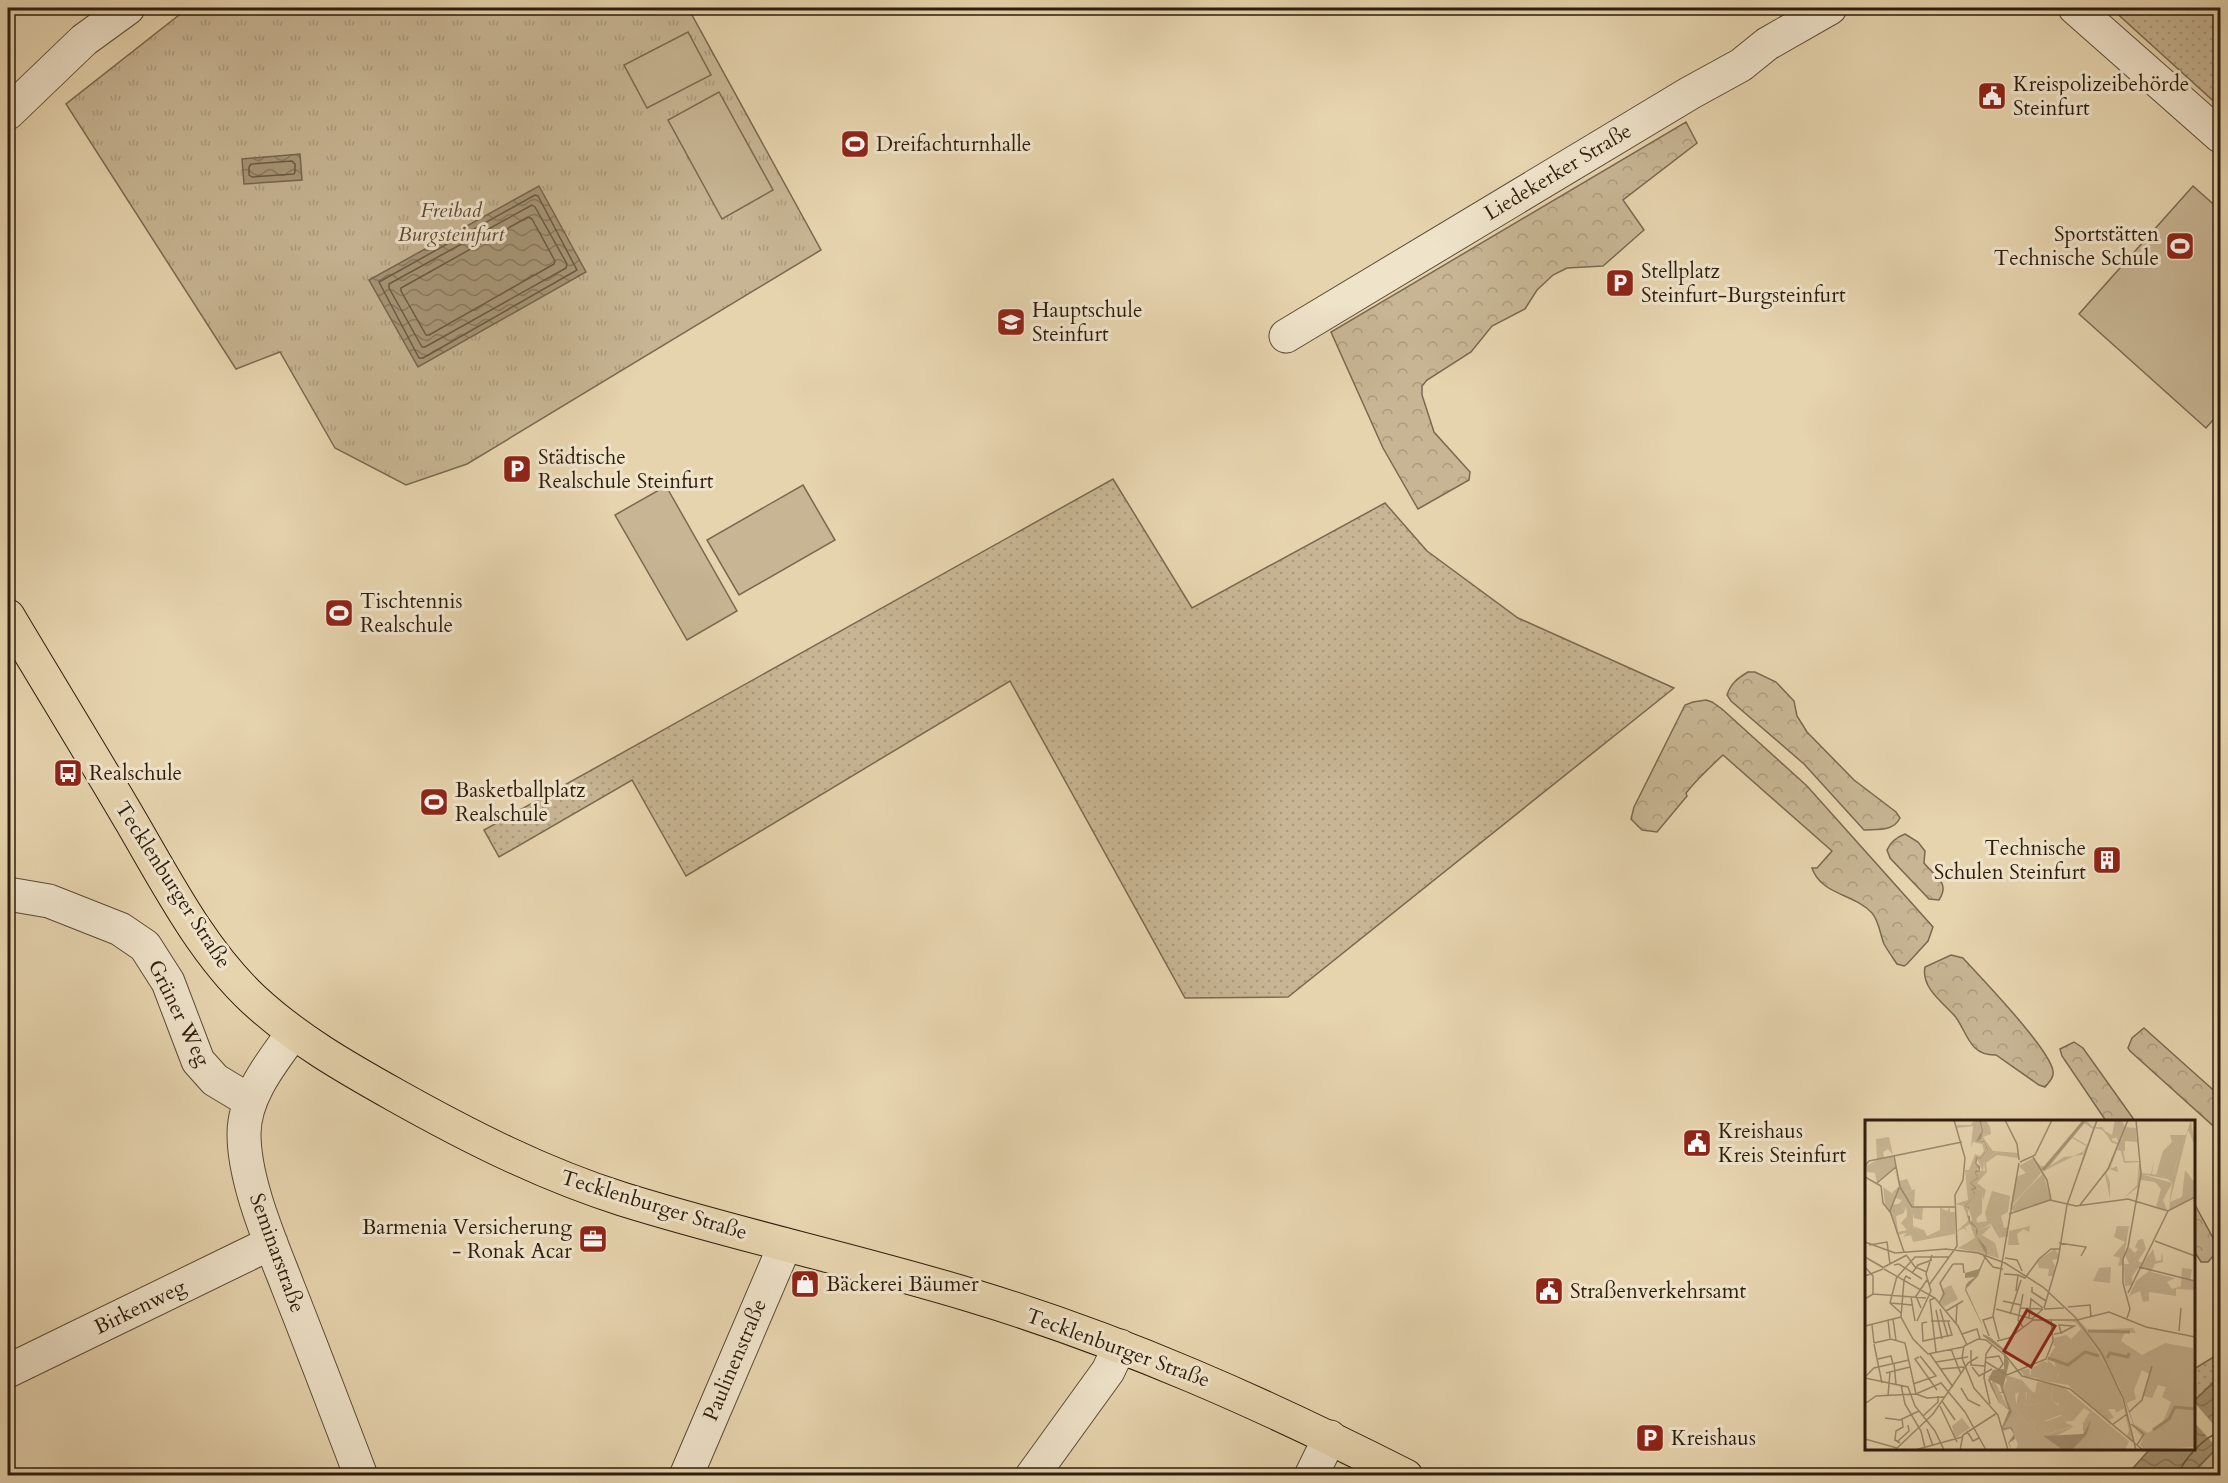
<svg xmlns="http://www.w3.org/2000/svg" width="2228" height="1483" font-family="Cardo,serif">
<style>
.grass{fill:url(#grass-dots);stroke:#7a6950;stroke-width:1.5}
.forest{fill:url(#forest-crowns);stroke:#7a6950;stroke-width:1.5}
.park{fill:url(#park-tufts);stroke:#7a6950;stroke-width:1.5}
.garden{fill:#c7b593;stroke:#7a6950;stroke-width:1.5}
.water{fill:url(#water-waves);stroke:#77664d;stroke-width:1.5}
.pier{fill:#e6d4ae}
.lines{fill:none;stroke-linecap:round;stroke-linejoin:round}
.shore{stroke:#6a5a42;stroke-width:1.5}
.minor-casing{stroke:#5c4b35;stroke-width:35}
.major-casing{stroke:#2e1d0d;stroke-width:35}
.minor{stroke:#efe3ca;stroke-width:33}
.major{stroke:#e6d4ae;stroke-width:33}
.labels{text-anchor:middle;dominant-baseline:central;stroke-width:6;stroke-linejoin:round;paint-order:stroke}
.poi-label{font-size:21px;fill:#2e1d0d;stroke:#efe3ca;text-anchor:start}
.street-label{font-size:21px;fill:#2e1d0d;stroke:#efe3ca}
.park-label{font-size:21px;font-style:italic;fill:#5c4b35;stroke:#efe3ca}
.inset-river{fill:none;stroke:#a79677;stroke-width:3}
.inset-road{fill:none;stroke:#9c8b6e;stroke-width:1.5}
.view{fill:#8f2418;fill-opacity:0.15;stroke:#8f2418;stroke-width:3}
.inset-edge{fill:none;stroke:#2e1d0d;stroke-width:3}
</style>
<defs>
<pattern id="grass-dots" width="8" height="8" patternUnits="userSpaceOnUse" patternTransform="scale(1.5)"><rect width="8" height="8" fill="#c7b593"/><path d="M2 2h.1M6 6h.1" fill="none" stroke="#ab9b7e" stroke-width="1.8" stroke-linecap="round"/></pattern>
<pattern id="forest-crowns" width="20" height="18" patternUnits="userSpaceOnUse" patternTransform="scale(1.5)"><rect width="20" height="18" fill="#c7b593"/><path d="M2 6a3 3 0 1 1 6 0M12 15a3 3 0 1 1 6 0" fill="none" stroke="#ab9b7e"/></pattern>
<pattern id="park-tufts" width="24" height="20" patternUnits="userSpaceOnUse" patternTransform="scale(1.5)"><rect width="24" height="20" fill="#c7b593"/><path d="M3 7l-1-3M5 7V3M7 7l1-3M15 17l-1-3M17 17v-4M19 17l1-3" fill="none" stroke="#ab9b7e"/></pattern>
<pattern id="water-waves" width="16" height="10" patternUnits="userSpaceOnUse" patternTransform="scale(1.5)"><rect width="16" height="10" fill="#a79677"/><path d="M0 5q4-4 8 0t8 0" fill="none" stroke="#887a60"/></pattern>
</defs>
<rect width="100%" height="100%" fill="#e6d4ae"/>
<filter id="stains"><feTurbulence type="fractalNoise" baseFrequency=".00333" numOctaves="4"/><feColorMatrix values="0 0 0 0 .2 0 0 0 0 .09 0 0 0 0 .02 0 0 0 .5 -.17"/></filter>
<radialGradient id="worn" r=".72"><stop offset=".6" stop-color="#630" stop-opacity="0"/><stop offset="1" stop-color="#630" stop-opacity=".3"/></radialGradient>
<path class="grass" d="M2111 8H2220V107Z
M1113 479 1192 608 1385 503 1427 551 1518 618 1674 688 1288 997 1185 998 1010 681 686 876 632 780 499 857 484 830Z
M2220 1353V1376L2194 1401V1369Z"/>
<path class="forest" d="M1686 122 1697 143 1623 200 1644 230 1603 266 1567 268 1553 275 1537 290 1525 309 1492 326 1471 352 1427 380 1422 386V395L1434 432 1470 472 1469 480 1418 509 1383 448 1331 332Z
M1748 672H1755L1776 682 1794 701 1797 716 1807 732 1854 780 1896 812 1900 818C1893 832 1877 829 1864 830L1804 764 1731 701 1727 695C1731 683 1738 678 1748 672Z
M1706 700 1712 702 1722 709 1807 786 1933 927 1928 941 1907 964 1904 966 1897 964C1893 958 1888 951 1884 944 1880 934 1879 921 1872 913 1855 894 1821 895 1812 868H1817L1832 851 1723 755C1710 767 1697 779 1686 793L1687 796 1657 832 1642 830 1631 819 1634 807 1685 705 1693 702Z
M1905 834 1918 842 1925 851 1924 863C1934 876 1951 882 1939 900L1929 899 1890 858 1887 850C1891 841 1897 837 1905 834Z
M1951 955 1963 958C1981 978 2050 1049 2053 1071 2054 1078 2049 1082 2045 1087L2039 1085 1996 1055C1968 1056 1967 1030 1954 1015 1942 1002 1921 987 1925 967Z
M2144 1028 2220 1096V1132L2130 1051 2128 1048 2132 1038Z
M2074 1042 2083 1048 2135 1121H2106L2062 1056 2060 1049Z
M2194 1203 2219 1249 2208 1262H2201L2194 1251Z
M2217 1448 2220 1452V1474L2190 1476Z"/>
<path class="park" d="M188 8H692V15L821 250 467 464 406 485 335 448 280 352 236 369 66 104Z"/>
<path class="garden" d="M688 32 711 75 647 108 624 65Z
M719 92 773 190 722 219 668 120Z
M2193 186 2220 210V412L2206 428 2079 314Z
M803 485 835 540 739 595 707 540Z
M666 486 737 611 687 640 615 515Z"/>
<path class="water" d="M300 154 302 180 244 184 242 159Z
M539 186 586 272 418 367 369 280Z
M2220 1376V1445L2190 1475 2126 1476 2150 1449 2194 1448V1401Z"/>
<path class="pier" d="M2194 1402 2220 1432 2219 1450 2194 1422Z"/>
<g class="lines">
<path class="shore" d="M292 161 295 164V172L294 174 252 177 249 175V167L251 164Z
M535 195 538 196 577 270 423 358H419L379 282Z
M532 205 535 207 567 264 566 268 425 347H422L389 288V284Z
M528 217 532 219 555 261 554 264 429 335H426L401 291V288Z
M2179 1476C2180 1462 2207 1434 2220 1433"/>
<g class="minor-casing">
<path id="minor" d="M2075 8 2220 136
M8 113 84 40 128 8
M1286 336 1690 93 1741 65 1767 44 1830 8
M8 894 49 901 120 929 145 946 168 982 198 1061 215 1080 250 1101
M293 1033C272 1062 244 1096 244 1134 244 1182 271 1243 288 1287 313 1350 337 1413 361 1476
M8 1371 271 1243
M686 1476 785 1245
M1032 1476 1108 1371 1120 1346
M1311 1476 1330 1437"/>
</g>
<g class="major-casing">
<path id="major" d="M8 616C49 685 91 753 132 823 167 883 202 951 253 999 296 1039 345 1067 395 1095 468 1136 543 1174 622 1199 737 1235 855 1260 970 1295 1123 1341 1264 1404 1406 1476"/>
</g>
<use href="#minor" class="minor"/>
<use href="#major" class="major"/>
</g>
<defs>
<g id="civic-square" transform="scale(1.5)"><rect x="-9" y="-9" width="18" height="18" rx="4" fill="#8f2418" stroke="#efe3ca"/><path d="M-.6-6.5H3V-4.5H.6V-3L4-1V1h2V6H-6V1h2V-1L-.6-3ZM-1.2 2.5V6h2.4V2.5Z" fill="#fff"/></g>
<g id="stadium-square" transform="scale(1.5)"><rect x="-9" y="-9" width="18" height="18" rx="4" fill="#8f2418" stroke="#efe3ca"/><path d="M0-5a6.5 5 0 1 0 0 10a6.5 5 0 1 0 0-10ZM-3.5-1.8h7v3.6h-7Z" fill="#fff"/></g>
<g id="parking-square" transform="scale(1.5)"><rect x="-9" y="-9" width="18" height="18" rx="4" fill="#8f2418" stroke="#efe3ca"/><path d="M-3.5-5.5H1a3.5 3.5 0 0 1 0 7H-1V5.5H-3.5ZM-1-3.4V-.6H.8a1.4 1.4 0 0 0 0-2.8Z" fill="#fff"/></g>
<g id="school-square" transform="scale(1.5)"><rect x="-9" y="-9" width="18" height="18" rx="4" fill="#8f2418" stroke="#efe3ca"/><path d="M0-5L7-2L0 1L-7-2ZM-4 1L0 2.5L4 1V4Q0 6-4 4Z" fill="#fff"/></g>
<g id="bus-square" transform="scale(1.5)"><rect x="-9" y="-9" width="18" height="18" rx="4" fill="#8f2418" stroke="#efe3ca"/><path d="M-5-6H5V4H4V6H2V4H-2V6H-4V4H-5ZM-3.5-4V0h7V-4ZM-3.5 1.2v1.5H-2V1.2ZM2 1.2v1.5H3.5V1.2Z" fill="#fff"/></g>
<g id="building-square" transform="scale(1.5)"><rect x="-9" y="-9" width="18" height="18" rx="4" fill="#8f2418" stroke="#efe3ca"/><path d="M-4-6H4V6H1V3H-1V6H-4ZM-2.5-4.3h1.7v1.8h-1.7ZM.8-4.3h1.7v1.8H.8ZM-2.5-1h1.7V.8h-1.7ZM.8-1h1.7V.8H.8Z" fill="#fff"/></g>
<g id="office-square" transform="scale(1.5)"><rect x="-9" y="-9" width="18" height="18" rx="4" fill="#8f2418" stroke="#efe3ca"/><path d="M-6-3h4V-5.5h4V-3h4V5H-6ZM-1-4.5V-3h2v-1.5ZM-6 0V1H6V0Z" fill="#fff"/></g>
<g id="shop-square" transform="scale(1.5)"><rect x="-9" y="-9" width="18" height="18" rx="4" fill="#8f2418" stroke="#efe3ca"/><path d="M-5-2.5h2.3a2.7 3.5 0 0 1 5.4 0H5L5.5 6h-11ZM-1.5-2.5h3a1.5 2.3 0 0 0-3 0Z" fill="#fff"/></g>
</defs>
<g fill-rule="evenodd">
<use href="#civic-square" x="1992" y="96"/>
<use href="#stadium-square" x="855" y="144"/>
<use href="#stadium-square" x="2180" y="246"/>
<use href="#parking-square" x="1620" y="283"/>
<use href="#school-square" x="1011" y="322"/>
<use href="#parking-square" x="517" y="469"/>
<use href="#stadium-square" x="339" y="613"/>
<use href="#bus-square" x="68" y="773"/>
<use href="#stadium-square" x="434" y="802"/>
<use href="#building-square" x="2107" y="860"/>
<use href="#civic-square" x="1697" y="1143"/>
<use href="#office-square" x="593" y="1239"/>
<use href="#shop-square" x="805" y="1284"/>
<use href="#civic-square" x="1549" y="1291"/>
<use href="#parking-square" x="1650" y="1438"/>
</g>
<g class="labels">
<g class="poi-label">
<text x="2013" y="84">Kreispolizeibehörde<tspan x="2013" dy="24">Steinfurt</tspan></text>
<text x="876" y="144">Dreifachturnhalle</text>
<text x="2159" y="234" text-anchor="end">Sportstätten<tspan x="2159" dy="24">Technische Schule</tspan></text>
<text x="1641" y="271">Stellplatz<tspan x="1641" dy="24">Steinfurt-Burgsteinfurt</tspan></text>
<text x="1032" y="310">Hauptschule<tspan x="1032" dy="24">Steinfurt</tspan></text>
<text x="538" y="457">Städtische<tspan x="538" dy="24">Realschule Steinfurt</tspan></text>
<text x="360" y="601">Tischtennis<tspan x="360" dy="24">Realschule</tspan></text>
<text x="89" y="773">Realschule</text>
<text x="455" y="790">Basketballplatz<tspan x="455" dy="24">Realschule</tspan></text>
<text x="2086" y="848" text-anchor="end">Technische<tspan x="2086" dy="24">Schulen Steinfurt</tspan></text>
<text x="1718" y="1131">Kreishaus<tspan x="1718" dy="24">Kreis Steinfurt</tspan></text>
<text x="572" y="1227" text-anchor="end">Barmenia Versicherung<tspan x="572" dy="24">- Ronak Acar</tspan></text>
<text x="826" y="1284">Bäckerei Bäumer</text>
<text x="1570" y="1291">Straßenverkehrsamt</text>
<text x="1671" y="1438">Kreishaus</text>
</g>
<g class="street-label">
<text transform="translate(1558 172) rotate(-31)">Liedekerker Straße</text>
<text transform="translate(173 885) rotate(57)">Tecklenburger Straße</text>
<text transform="translate(179 1013) rotate(64)">Grüner Weg</text>
<text transform="translate(654 1205) rotate(17)">Tecklenburger Straße</text>
<text transform="translate(277 1253) rotate(70)">Seminarstraße</text>
<text transform="translate(140 1307) rotate(-26)">Birkenweg</text>
<text transform="translate(1118 1348) rotate(20)">Tecklenburger Straße</text>
<text transform="translate(735 1360) rotate(-67)">Paulinenstraße</text>
</g>
<g class="park-label">
<text x="451" y="210">Freibad<tspan x="451" dy="24">Burgsteinfurt</tspan></text>
</g>
</g>
<g transform="translate(1865 1120)">
<rect width="330" height="330" fill="#e6d4ae"/>
<path d="M250 0 257 1 260 7 271 8 272 22 260 21V31L256 30 257 16 246 19 236 9 247 15ZM125 7 126 14 118 17 128 31 153 33V38L132 35 119 42 118 52 112 38 116 40 123 30 115 15 125 14ZM305 15H321L315 33 309 22 314 35 307 58 291 55 298 31 307 22ZM24 17 28 35 23 29 18 32 19 37H28L31 47 12 63 10 53 2 52 1 46 12 40 11 19ZM168 38 176 53 145 87 151 57 161 53 154 46ZM320 50 330 63V76L304 90 305 82 317 77ZM178 53 186 80 151 92 145 89ZM276 54 307 63 298 80 302 90 291 87 296 69 290 62 276 60ZM18 67 38 81 31 78 27 85 38 83 37 94 30 96 20 85ZM112 68 117 72V93L108 102 102 84ZM50 69 49 87H58L57 100 49 98 47 87 42 110 36 103 42 96 40 73ZM127 71 145 76 143 92 136 96 139 108 143 107V116L134 118 126 104 114 110 110 103 122 101 120 93ZM75 87 82 91 85 87V92H90V114L48 122 46 115 38 117 47 107 59 110 62 116 75 110ZM252 106H264L258 144H264L260 134 264 127 270 133 273 129 270 127 273 120 278 119 281 129 273 141 277 143 267 156 268 165 260 166 259 145 253 146 255 138 248 136 260 122 249 117ZM115 117 128 124 130 136 102 128ZM190 129 193 134V139L187 140 190 146 188 156H183L184 149 174 148 172 141ZM288 129 291 141 296 140 297 132 298 142 290 144 286 152 310 158 302 162 307 169 316 166 317 148 327 149 325 160 330 161V170L311 169V176L284 172V181L278 182 275 171 264 176 271 161 284 151 275 147ZM246 147 245 163 228 161 234 148ZM192 224 202 235 193 255 189 240 183 238ZM140 256V255L170 273 172 262 188 264 186 280 194 286 192 291 177 283 157 286 162 283V272H150L151 283 170 305 199 295 201 303 208 306 175 316 143 281 138 268 142 260Z" fill="#c7b593"/>
<path d="M109 0H121L125 7V14L115 15 122 29 116 41 111 40 113 51H120L119 42 126 35H132L121 43 122 52 112 63 121 70 118 81 117 72 112 68 110 80 102 84 103 95 105 101 111 98 114 110 127 105 117 115 130 123 134 138 93 128 110 118 105 104 100 107 102 112 99 108 91 112 104 100 98 86 90 84 103 80 100 50H104L110 34 115 36 119 31 117 24 108 22 106 27 108 6 92 8 91 5H106ZM115 117 123 126 128 124 130 136 102 128ZM214 0H221L228 7 233 0 230 7H237L248 21 254 23 250 15 256 16 260 41H274L277 53 286 54 289 41 287 54 307 58 314 35 308 22 315 32 326 0 330 26 323 10 304 85 307 63 303 59 276 54 273 81 303 93 273 82V67L258 79 272 65 274 42 259 43 256 31 252 30 245 49 252 46 253 52 244 49 241 53 245 62V79L240 54 253 25 246 22 239 10 229 8 215 47 219 31 177 52 159 74 145 88 176 53 168 38 176 46H181L217 3ZM219 3 228 9 222 25 208 17ZM207 18 221 26 217 35 199 37 185 46ZM29 47 34 61 42 59 47 70 40 73 46 85 41 86 39 93 31 96 33 112 42 110 45 89H48V106L59 110 48 107 46 112 32 115 26 91 30 96 38 89V83L33 86 37 80 27 73 34 66ZM165 106 164 112 159 109 152 114 154 125H143L144 111ZM187 200 212 201 223 215 253 266 263 299 268 322 261 317 264 311 259 288 251 293 250 289H243L249 298 245 299 246 305 203 265 166 259 193 256 202 235 188 225 189 218 201 215 206 219 216 209 210 202ZM214 200 223 210 268 208 271 213 260 212 256 221 277 235 300 223 328 228 330 327 280 330 275 325 278 318 269 307 254 266ZM277 250 284 254 278 276 287 278 293 265 301 267 297 277 306 282 297 304 283 313 269 304 262 283 271 279 269 270ZM188 264 197 266 264 321 260 330H207L223 312 218 311V303L225 292 219 288 208 301 198 302 200 296 195 295 179 301H185L175 309 151 286 154 269 161 272 162 283 157 286 177 283 192 290 194 284 186 281ZM143 281 175 316 210 306 188 318 178 316 198 330H151L153 324 146 309 139 311 137 307 146 293Z" fill="#c7b593" fill-rule="evenodd"/>
<path d="M86 165 93 179 79 187 75 183 78 169Z" fill="#c7b593"/>
<path d="M129 252 130 258 133 254 138 256 135 263 130 262 143 288 135 283 125 266 128 260 123 257ZM140 255 157 260 168 273 194 286 155 270 151 274Z" fill="#c7b593"/>
<path d="M182 239 193 249 199 245 190 259 160 257 155 250 164 249 166 257V249L178 241 183 243ZM97 298 105 308 90 318 87 306Z" fill="#c7b593"/>
<path d="M114 0 116 1 118 11 116 19 112 21H119L123 30 116 39 112 38V42L111 43 115 46V51L110 53 113 56V58L106 63 111 67V69L107 70 110 73V75L101 86 104 87 102 95 105 96V102H107L111 107 113 111 111 116 121 127 122 132V134L113 156 101 169 117 204 118 214 126 218 139 229 140 232 144 243 138 268 147 292 138 308 146 307 148 310 150 319 144 323 147 330 143 323 149 314 145 308 138 310 137 307 144 290 134 283 123 260 128 250 139 249V232L118 216 117 205 100 170 101 165 103 162 110 157 100 158V153L114 149 121 134 111 116V108L104 102 102 95 103 88 100 86 110 75 106 69 110 68 105 63 113 57 110 54V51L114 50 110 43 111 37 116 38 122 30 119 22 111 21 117 11ZM125 260 135 265 137 272 133 273H138L143 288 135 284ZM226 300 222 314 207 330H198L178 316 218 314Z" fill="#a79677" fill-rule="evenodd"/>
<path class="inset-river" d="M178 50 220 0M223 211 265 212M183 238 203 245 220 232 234 236M242 238 245 233 263 237 264 233M288 310 304 299 310 287 330 289"/>
<path class="inset-road" d="M140 0 152 24 154 40M29 36 35 67 47 87H90M168 37 182 60 186 80M155 42 170 35 187 0M0 46 4 41 97 22M0 57 16 66 18 83 25 92M12 63 31 47M34 68 25 91 39 132M215 85 243 49 263 0M144 94 185 80 211 86 263 79 303 91 330 77M290 121 330 136M0 122 30 133 81 129 113 133 140 143 178 167 210 197 236 232 258 278 271 330M194 123 221 127 216 136M4 125 22 122 25 144M118 135 128 147 138 149M42 136 50 147 62 152M0 137 19 148 14 145M140 138 152 140 157 151M88 144H98L99 153M29 145 34 144 57 159M0 147 8 156V174M19 147 42 135M274 147 330 161M19 149 70 178 93 206 102 225M47 153 53 145 67 140M139 154 153 155 151 171M153 155 160 158 174 139 186 129H194M0 156 18 149M32 156 25 183 36 193M33 156 50 137H84M46 159 41 156 39 160 36 197 48 219 63 234 98 227M64 165 92 126 90 75 98 60 100 38 89 0M167 167V172L181 181M263 173 303 91M46 177 50 201M70 178 65 180 71 232M0 179 8 174 61 178M138 181 156 185M25 183 47 185M74 183 79 174 75 163 88 144M203 187 225 185 226 197M56 188 51 176 62 160M155 188 177 189M179 188 193 140 202 85 232 0M75 189 83 217M131 189 167 199 178 189M179 189 199 188M71 190 77 219M81 191 98 181M145 194 156 160M164 198 166 179 178 188M262 198 265 189 258 163V139L263 127 276 54 271 0M28 199 31 220M23 200 25 218M52 201 66 171 61 154 67 135M66 201H85M62 202 57 203 58 221 87 215 83 202M91 203 92 185M7 205 9 223M0 206 36 197M158 207 153 200 158 174M314 211 316 188M97 214 112 209 115 219M189 214 196 213 194 205 209 206 196 213M124 216 118 200 128 197M134 219 128 196 154 43M132 221 144 218 168 200H212L244 192 281 207 330 217M9 223 26 219 40 223 51 274M9 224 17 263M86 229 96 254M106 230V245L120 246M65 234 88 267M54 237 50 239 72 270M120 238 134 236 138 244 133 251M13 239 26 236 28 244M71 242 103 237M121 242 142 255 181 239 188 221 186 199M29 243 31 264M107 247 114 256 127 249M76 249 99 247M21 253 45 247M0 257 9 248 44 240M0 258 43 267 50 286 70 311 79 330M48 264 71 256 55 236M36 265 40 284 56 311 60 328M96 268 103 280 115 286M51 274 62 278 79 277M23 276 25 252M77 281 90 300M1 283 11 276 51 274 76 263 100 292 121 330M125 284 119 258 121 234 127 225M75 286 92 322M264 292 277 280 287 246M58 296 73 282V276M20 298 35 300 54 291M266 304 279 314 272 325M247 305 262 294M62 309 68 326M102 311 108 321 114 318M0 319 32 328M33 321 44 311 43 305M35 323 30 320 31 311 38 307 37 299M30 330 68 294 103 243 113 237M50 330 97 317M95 330 98 315 132 293M143 330 133 295 109 268 97 238 99 226 113 219 121 220 141 236 157 256 205 269 278 330"/>
<path class="view" d="M162 190 190 206 166 247 139 231Z"/>
<rect width="330" height="330" class="inset-edge"/>
</g>
<rect width="2228" height="1483" fill="none" stroke="#e6d4ae" stroke-width="30"/>
<rect x="9" y="9" width="2210" height="1465" fill="none" stroke="#2e1d0d" stroke-width="3"/>
<rect x="15" y="15" width="2198" height="1453" fill="none" stroke="#2e1d0d" stroke-width="1.5"/>
<rect width="100%" height="100%" filter="url(#stains)"/>
<rect width="100%" height="100%" fill="url(#worn)"/>
</svg>
